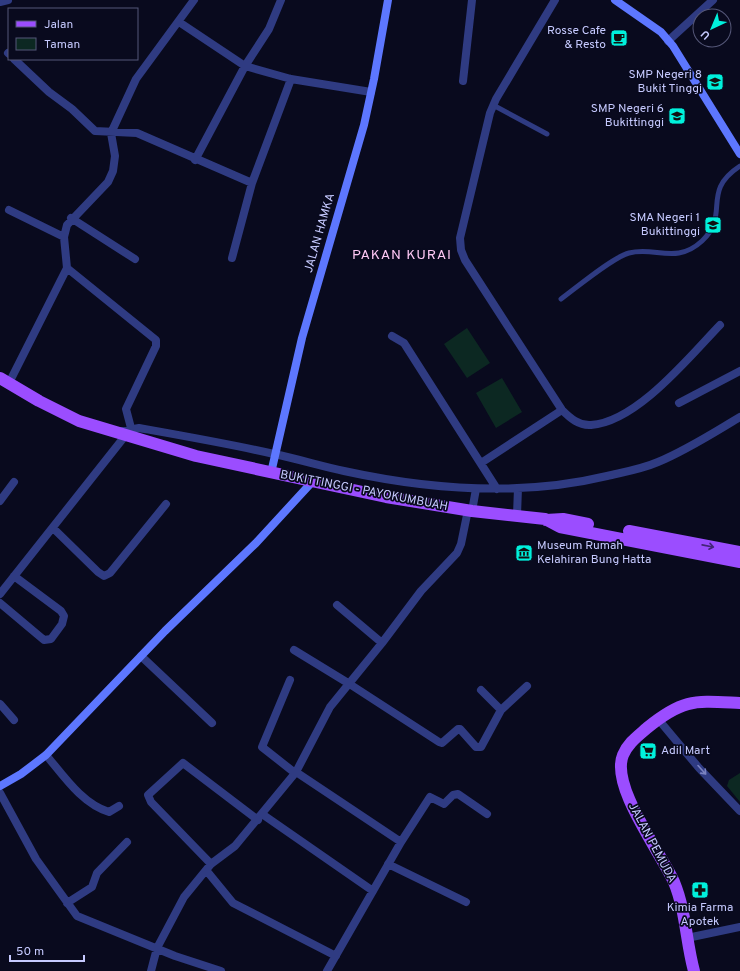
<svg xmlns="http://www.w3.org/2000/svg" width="740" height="971" font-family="Overpass,sans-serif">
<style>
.green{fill:#0c2822}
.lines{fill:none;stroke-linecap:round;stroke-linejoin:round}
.lane{stroke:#2f3b82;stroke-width:5}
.street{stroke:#2f3b82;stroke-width:8}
.secondary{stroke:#5d77ff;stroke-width:8}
.primary{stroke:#9b4dff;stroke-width:12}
.oneway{stroke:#432578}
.oneway2{stroke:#7a82c0}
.labels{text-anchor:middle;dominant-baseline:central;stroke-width:3.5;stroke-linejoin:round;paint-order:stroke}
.poi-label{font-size:12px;fill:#c6caff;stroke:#090a1e;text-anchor:end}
.street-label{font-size:12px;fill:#c6caff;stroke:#090a1e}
.quarter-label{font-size:14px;letter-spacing:1px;fill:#ffc8f5;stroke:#090a1e}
</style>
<rect width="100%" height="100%" fill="#090a1e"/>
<path class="green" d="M467 328 490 363 467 378 444 344Z
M502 378 522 412 496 428 476 393Z
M740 773V802L727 786 729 780Z"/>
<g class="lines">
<path class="lane" d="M493 105 547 134
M561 299C576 288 613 257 629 253 655 246 676 265 702 241 731 214 700 192 740 166"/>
<path class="street" d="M555 0 496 99 490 113 460 238 461 250 465 260 562 410C570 418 579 426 591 425 637 422 690 356 720 325
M0 2 8 0
M179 22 245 66 291 79 371 92
M668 41 713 0
M8 53 9 54
M14 59 49 92 72 109 95 131 137 133 252 183
M463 81 472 0
M195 160 245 66 269 29 281 0
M9 210 64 237
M71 218 135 259
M232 258 252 183 291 79
M67 268 156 340V346L126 409 131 428
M392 336 404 343 497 489
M9 383 67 268 64 237 67 225 108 182 113 171 115 156 111 133 136 79 194 0
M679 403 740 371
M117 432 139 428C184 436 230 444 274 454 298 459 321 466 344 471 431 490 520 497 607 476 624 472 642 469 658 462 687 450 713 433 740 417
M481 463 562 410
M0 501 14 482
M472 511 476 489
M517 515 518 488
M53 528 98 572 104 576 110 573 166 504
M0 594 125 436
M0 603 44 640 51 639 62 624 64 616 61 611 14 576
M337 605 382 643
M294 650 348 683 439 742 442 743 458 729H460L476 747H481L501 710 527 686
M141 656 212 723
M290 680 262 747 295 773
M481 690 501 710
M0 704 14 720
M658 719 699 768 740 811
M46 755C63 775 82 804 109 812L119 806
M0 793 36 859 77 916 175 956 221 971
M262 814 373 891
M401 842 430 797 444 804 453 795 458 794 487 814
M211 864 151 802 148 795 183 763 258 820
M388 864 466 902
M206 870 233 903 336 956
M67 903 92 887 97 873 127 842
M687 938 740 927
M151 971 157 948 184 897 211 864 235 846 296 772
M327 971 401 842 296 772 330 707 382 643 421 591 457 553 461 544 468 510"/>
<path class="secondary" d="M615 0 661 32 673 46 740 154
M271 473 302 338 364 125 374 79 388 0
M0 786 21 774 46 755 165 631 256 543 313 481"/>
<path class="primary" d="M0 378 39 401 79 421 196 456 386 497 472 511 545 519 560 527 740 562
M546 520 563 519 588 524
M629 531 740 552
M694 971C686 942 686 911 674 882 661 853 610 786 623 755 628 743 638 736 647 728 684 698 695 701 740 703"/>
</g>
<defs><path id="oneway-shaft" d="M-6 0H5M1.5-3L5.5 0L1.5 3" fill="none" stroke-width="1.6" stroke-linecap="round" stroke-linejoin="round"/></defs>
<use class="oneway" href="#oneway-shaft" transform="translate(708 546) rotate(11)"/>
<use class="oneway2" href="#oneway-shaft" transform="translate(702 770) rotate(48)"/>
<defs>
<g id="cafe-square" transform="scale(0.9)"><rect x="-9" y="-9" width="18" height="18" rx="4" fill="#00f1dc" stroke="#090a1e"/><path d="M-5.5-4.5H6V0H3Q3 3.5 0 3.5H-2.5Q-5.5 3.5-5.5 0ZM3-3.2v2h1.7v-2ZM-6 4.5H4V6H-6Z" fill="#111"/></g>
<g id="school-square" transform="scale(0.9)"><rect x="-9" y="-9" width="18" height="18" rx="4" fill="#00f1dc" stroke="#090a1e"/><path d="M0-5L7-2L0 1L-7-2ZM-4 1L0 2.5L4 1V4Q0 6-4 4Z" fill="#111"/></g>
<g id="museum-square" transform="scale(0.9)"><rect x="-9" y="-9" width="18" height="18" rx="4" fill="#00f1dc" stroke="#090a1e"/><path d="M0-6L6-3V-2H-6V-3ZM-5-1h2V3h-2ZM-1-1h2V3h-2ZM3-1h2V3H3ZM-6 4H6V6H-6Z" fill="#111"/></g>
<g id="supermarket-square" transform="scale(0.9)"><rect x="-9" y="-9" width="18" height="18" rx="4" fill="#00f1dc" stroke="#090a1e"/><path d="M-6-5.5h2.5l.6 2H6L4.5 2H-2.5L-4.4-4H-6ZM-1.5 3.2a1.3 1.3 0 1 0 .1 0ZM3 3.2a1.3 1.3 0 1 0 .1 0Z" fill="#111"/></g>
<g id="pharmacy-square" transform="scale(0.9)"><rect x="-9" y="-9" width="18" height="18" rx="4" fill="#00f1dc" stroke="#090a1e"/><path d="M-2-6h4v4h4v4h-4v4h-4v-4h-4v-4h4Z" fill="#111"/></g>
</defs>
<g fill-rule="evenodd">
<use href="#cafe-square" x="619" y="38"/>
<use href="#school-square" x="715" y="82"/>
<use href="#school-square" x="677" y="116"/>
<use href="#school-square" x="713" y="225"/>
<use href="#museum-square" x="524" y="553"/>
<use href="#supermarket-square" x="648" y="751"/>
<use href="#pharmacy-square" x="700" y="890"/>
</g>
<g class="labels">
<g class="poi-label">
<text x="606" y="31">Rosse Cafe<tspan x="606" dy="14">&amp; Resto</tspan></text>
<text x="702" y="75">SMP Negeri 8<tspan x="702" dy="14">Bukit Tinggi</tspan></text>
<text x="664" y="109">SMP Negeri 6<tspan x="664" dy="14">Bukittinggi</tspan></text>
<text x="700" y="218">SMA Negeri 1<tspan x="700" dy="14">Bukittinggi</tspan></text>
<text x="537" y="546" text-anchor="start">Museum Rumah<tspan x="537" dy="14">Kelahiran Bung Hatta</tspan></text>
<text x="661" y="751" text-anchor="start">Adil Mart</text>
<text x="700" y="908" text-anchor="middle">Kimia Farma<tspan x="700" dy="14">Apotek</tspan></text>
</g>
<g class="street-label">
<text transform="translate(320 233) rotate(-74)">JALAN HAMKA</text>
<text transform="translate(364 491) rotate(11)">BUKITTINGGI - PAYOKUMBUAH</text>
<text transform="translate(652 843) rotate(62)">JALAN PEMUDA</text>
</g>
<g class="quarter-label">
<text x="402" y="255">PAKAN KURAI</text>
</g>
</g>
<rect x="8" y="8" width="130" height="52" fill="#090a1e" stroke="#555778"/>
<rect x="16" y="21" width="20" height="6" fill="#9b4dff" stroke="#555778"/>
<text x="44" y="28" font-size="12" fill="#c6caff">Jalan</text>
<rect x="16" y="38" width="20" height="12" fill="#0c2822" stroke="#555778"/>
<text x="44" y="48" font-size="12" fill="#c6caff">Taman</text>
<g transform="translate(712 28) rotate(224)"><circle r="19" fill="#090a1e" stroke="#555778"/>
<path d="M0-3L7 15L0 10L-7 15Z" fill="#00f1dc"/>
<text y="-6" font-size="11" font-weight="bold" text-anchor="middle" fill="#c6caff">U</text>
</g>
<path d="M10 955v6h74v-6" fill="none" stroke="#c6caff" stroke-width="2"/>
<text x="16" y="955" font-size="12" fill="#c6caff" stroke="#090a1e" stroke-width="3" paint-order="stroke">50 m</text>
</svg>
